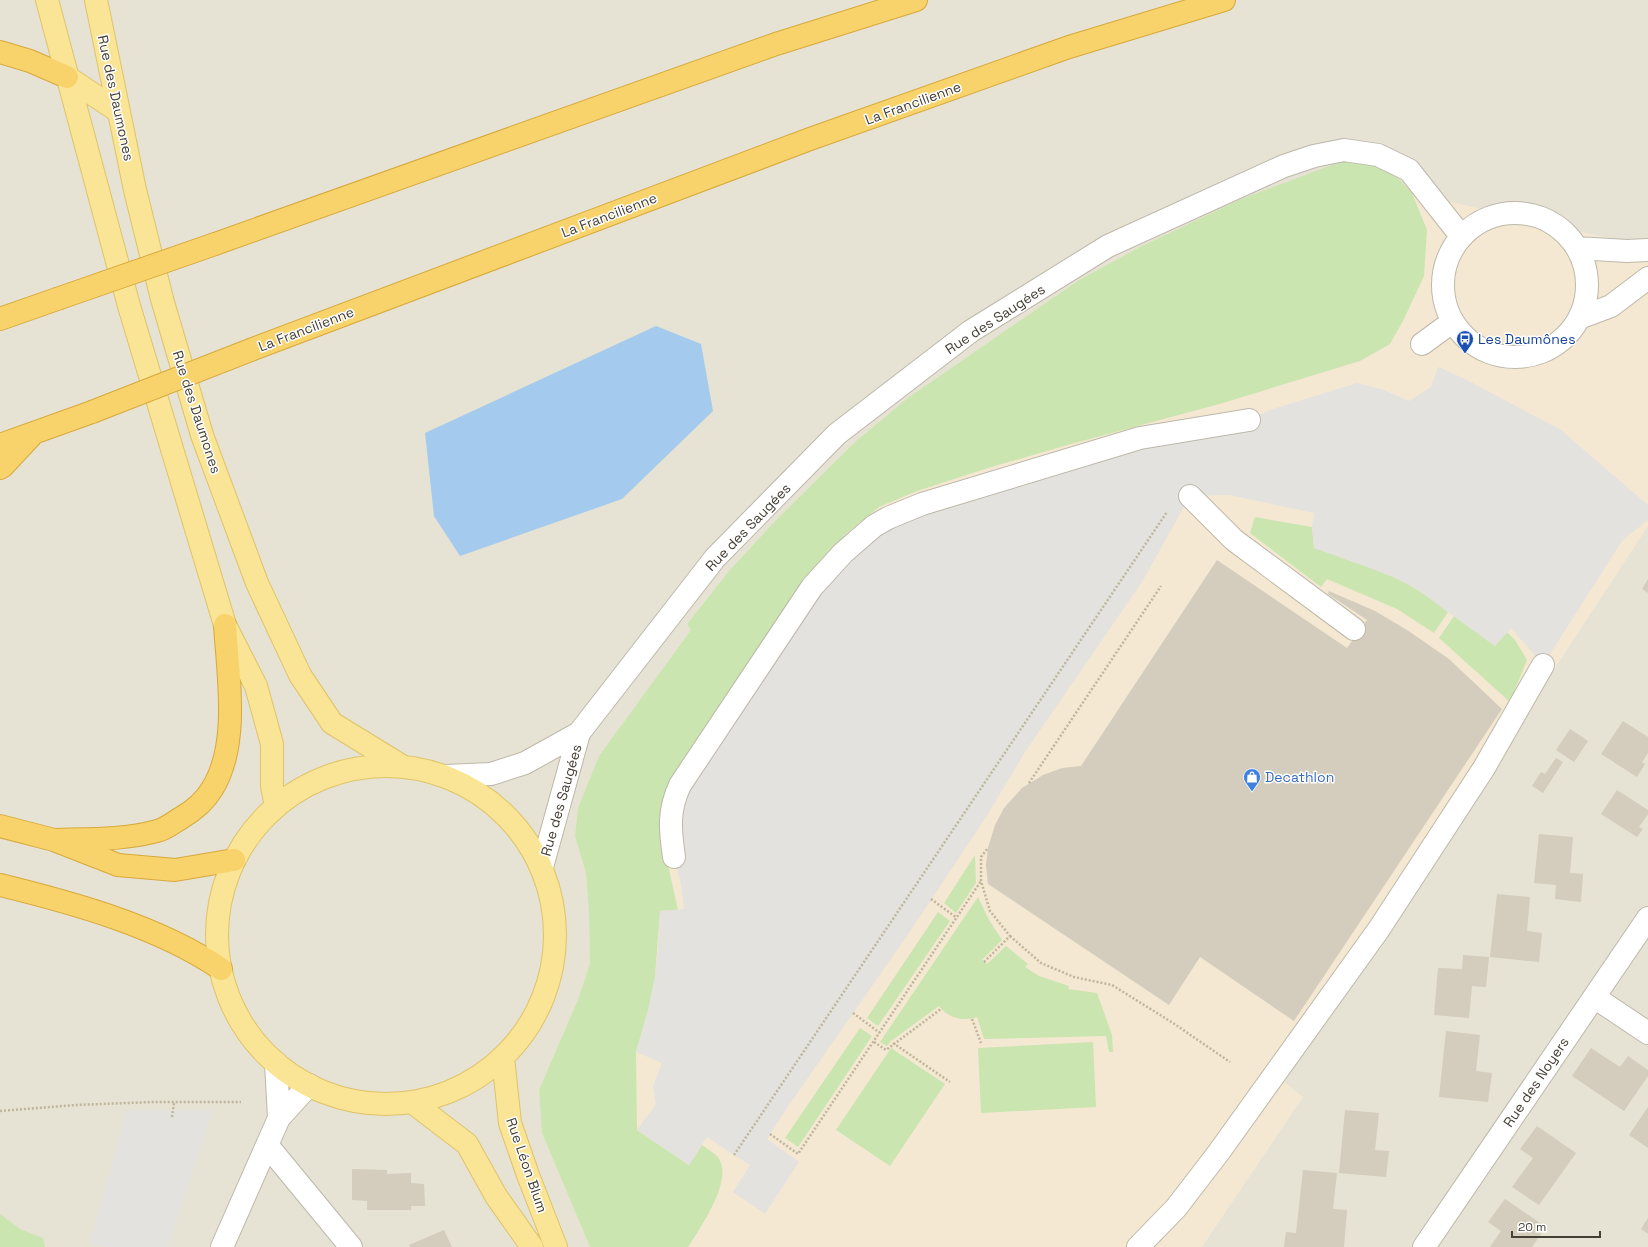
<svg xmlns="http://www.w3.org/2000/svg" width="1648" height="1247" font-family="'Space Grotesk',sans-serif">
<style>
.residential{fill:#e6e2d4}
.commercial{fill:#f4e8d2}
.green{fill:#cae5b0}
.parking{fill:#e3e2de}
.water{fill:#a4caed}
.building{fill:#d4ccbc}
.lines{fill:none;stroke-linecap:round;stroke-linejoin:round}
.minor-casing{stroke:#bdb8a9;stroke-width:24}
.major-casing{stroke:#dfc367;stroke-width:24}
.highway-casing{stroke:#d7a93b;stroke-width:24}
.path{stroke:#bfb59b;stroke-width:2.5;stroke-dasharray:2 2;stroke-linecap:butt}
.minor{stroke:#fff;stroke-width:22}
.major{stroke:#fae597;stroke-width:22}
.highway{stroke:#f8d36b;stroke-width:22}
.highway-bridge-casing{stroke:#d7a93b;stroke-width:24;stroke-linecap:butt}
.highway-bridge{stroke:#f8d36b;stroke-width:22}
.labels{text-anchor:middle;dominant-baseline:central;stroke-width:3;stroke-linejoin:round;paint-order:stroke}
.street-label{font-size:14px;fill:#454036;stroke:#fff}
.transit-label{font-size:14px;fill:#164399;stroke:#fff;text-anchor:start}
.shop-label{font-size:14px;fill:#366cbe;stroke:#fff;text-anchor:start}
</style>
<rect width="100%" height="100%" fill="#f2f0e6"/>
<path class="residential" d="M0 0H1648V1247H0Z"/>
<path class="commercial" d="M1395 175 1412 193 1648 247V526L1284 1082 1303 1097 1202 1247H590L542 1133 539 1090 577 1002 590 964 589 913 586 873 575 836 578 808 599 756 691 630 687 624 729 571 775 521 855 442 909 398 1079 280 1140 247 1239 200Z"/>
<path class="green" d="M1340 162 1372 163 1395 175 1412 193 1427 230 1424 276 1403 321 1390 344 1360 361 1223 403 1071 444 988 468 917 491 879 507 848 532 814 570 794 596 676 770 665 799 668 865 678 910 660 911 655 977 648 1011 636 1052 637 1130 689 1165 702 1145C707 1149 713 1152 717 1156 736 1177 700 1228 688 1247H590L542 1133 539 1090 577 1002 590 964 589 913 586 873 575 836 578 808 599 756 691 630 687 624 729 571 775 521 855 442 908 398 1079 280 1140 247 1239 200Z
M1255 517 1312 527 1314 548C1349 559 1387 571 1418 590 1429 597 1438 605 1448 612L1434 633 1397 609 1327 579 1321 587 1250 533Z
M1454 616 1495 646 1507 632 1515 640 1527 660 1510 702 1439 638Z
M975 855 976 883 956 913 944 903Z
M978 897 989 920 1002 940 982 960 987 964 1006 946 1028 964 1025 967 1039 976 1069 986 1068 989 1097 993 1112 1035 1113 1052H1109L1106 1036 984 1039 977 1017C963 1022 948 1018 939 1006L891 1041 887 1046 880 1042Z
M938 912 950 921 878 1026 867 1018Z
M860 1028 872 1036 798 1147 785 1138Z
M1093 1042 1096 1107 981 1113 978 1048Z
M891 1048 945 1084 890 1166 836 1130Z
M0 1214 20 1229 43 1238 45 1247H0Z"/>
<path class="parking" d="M1438 367 1465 379 1561 430 1648 505V520L1622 541 1543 665 1511 628 1495 646 1418 590 1398 579 1367 567 1314 548 1312 527 1314 513 1229 495 1190 496 1142 582 1025 752 986 817 909 933 787 1108 767 1139 799 1162 765 1214 733 1192 750 1165 734 1155 707 1137 689 1165 637 1130 656 1104 653 1086 662 1063 636 1052 648 1011 655 977 658 949 660 911 684 909 681 884 674 857 670 821 843 553 922 504 1249 420 1270 410 1357 383 1384 390 1409 401 1431 387Z
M213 1110 168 1247H106L90 1243 127 1111Z"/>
<path class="water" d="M656 326 701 344 713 411 622 499 460 556 434 516 425 433Z"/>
<path class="building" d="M1217 560 1347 648 1367 620 1328 594 1329 591 1375 611 1407 630 1449 659 1502 709 1294 1021 1200 957 1169 1005 988 884 986 865 988 848 995 825 1004 808 1022 788 1043 775 1062 768 1081 766Z
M1648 579V593L1642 589Z
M1623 721 1648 737V753L1642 762 1645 764 1637 777 1601 754Z
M1570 729 1588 741 1574 762 1556 750Z
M1556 758 1563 762 1543 793 1532 786 1541 772 1545 774Z
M1617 790 1648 810V814L1639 827 1643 829 1637 837 1601 814Z
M1539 834 1573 837 1570 873 1583 874 1581 902 1555 899 1556 885 1534 883Z
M1497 894 1530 897 1527 931 1542 933 1539 962 1490 957Z
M1463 955 1489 957 1486 987 1472 986 1469 1018 1434 1015 1438 968 1462 969Z
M1446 1031 1480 1035 1476 1071 1492 1073 1488 1102 1439 1097Z
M1591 1048 1620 1067 1628 1056 1648 1070V1076L1624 1111 1572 1076Z
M1648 1107V1148L1629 1135Z
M1345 1110 1379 1113 1375 1150 1389 1151 1386 1177 1339 1173Z
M1537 1126 1576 1153 1539 1205 1512 1187 1533 1158 1520 1149Z
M352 1169 387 1170V1174L411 1173V1183L424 1184 425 1206H411V1210H367V1201L352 1200Z
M1303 1170 1337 1173 1333 1209 1347 1210 1344 1247H1284L1286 1232 1296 1233Z
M1505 1199 1546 1227 1532 1247H1490L1501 1231 1488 1222Z
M1648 1218V1234L1641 1229Z
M444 1230 452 1247H410L409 1245Z"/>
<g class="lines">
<g class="minor-casing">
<path id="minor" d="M1443 285a72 72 0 1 1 144 0a72 72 0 1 1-144 0Z
M1577 248 1627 251 1648 250
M1579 318 1611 306 1648 278
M1422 344 1452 322
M1190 496 1234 540 1354 629
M445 776 491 774 525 763 579 733
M674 857C670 829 668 811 680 785L812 587 843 553 874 526 888 518 922 504 1140 438 1249 420
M542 867 579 733 715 558 837 434 971 331 1108 246 1284 166 1314 156 1344 150 1378 155 1409 170 1461 236
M1594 997 1648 1033
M276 1063 279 1118
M267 1145 351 1247
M222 1247 279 1118 309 1085
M1138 1247 1176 1208 1219 1152 1379 929 1484 768 1543 665
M1424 1247 1648 918"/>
</g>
<g class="major-casing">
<path id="major" d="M47 0 129 306 225 625 256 686 272 744V786L276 807
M96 0 135 190 162 299 202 435 257 583 300 675 332 723 402 766
M67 77 118 111
M217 935a169 169 0 1 1 338 0a169 169 0 1 1-338 0Z
M503 1058 510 1123 528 1175 556 1247
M412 1102 467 1144 496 1196 532 1247"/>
</g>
<g class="highway-casing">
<path id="highway" d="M0 52 30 61 67 77
M215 244 776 44 916 0
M0 319 57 299
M253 349 810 139 1069 47 1224 0
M0 445 92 412
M0 468 3 466 31 436
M0 826 54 840 118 865 175 870 234 860
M54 840C89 839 124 840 157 831 166 829 174 822 181 818 193 811 205 801 212 789 240 745 228 674 225 625
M0 885C73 903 158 926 221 969"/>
</g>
<path class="path" d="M1029 783 1161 586
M931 899 957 918
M1010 936 1041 963 1074 977 1112 985 1173 1023 1230 1062
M984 962 1010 936 990 911 981 881V857L988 848
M853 1013 880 1033
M972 1019 981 1043
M874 1042 886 1050 941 1009
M893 1043 950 1082
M0 1111 76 1105 152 1102H241
M172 1117 174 1103
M770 1134 798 1154 981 881
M734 1155 1167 512"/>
<use href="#minor" class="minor"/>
<use href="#major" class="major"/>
<use href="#highway" class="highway"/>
<g class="highway-bridge-casing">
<path id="highway-bridge" d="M57 299 215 244
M92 412 253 349"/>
</g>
<use href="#highway-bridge" class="highway-bridge"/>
</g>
<defs>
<g id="bus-pin" transform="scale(0.9)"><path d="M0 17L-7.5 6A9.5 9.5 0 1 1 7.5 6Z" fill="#1a4fb4" stroke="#fff"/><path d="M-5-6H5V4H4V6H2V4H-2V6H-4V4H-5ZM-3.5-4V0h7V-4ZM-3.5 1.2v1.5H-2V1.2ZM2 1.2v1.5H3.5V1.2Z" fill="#fff"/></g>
<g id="shop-pin" transform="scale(0.9)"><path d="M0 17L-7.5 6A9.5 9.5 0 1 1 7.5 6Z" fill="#3f7fe0" stroke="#fff"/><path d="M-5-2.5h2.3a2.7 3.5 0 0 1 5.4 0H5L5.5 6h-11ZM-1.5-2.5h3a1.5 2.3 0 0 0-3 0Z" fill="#fff"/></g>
</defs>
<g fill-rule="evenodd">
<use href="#bus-pin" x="1465" y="339"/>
<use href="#shop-pin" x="1252" y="777"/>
</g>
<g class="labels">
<g class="street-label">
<text transform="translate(116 98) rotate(78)">Rue des Daumones</text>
<text transform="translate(913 103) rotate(-20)">La Francilienne</text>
<text transform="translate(609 215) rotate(-21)">La Francilienne</text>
<text transform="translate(995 319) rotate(-33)">Rue des Saugées</text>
<text transform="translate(306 329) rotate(-21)">La Francilienne</text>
<text transform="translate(197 412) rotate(72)">Rue des Daumones</text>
<text transform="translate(748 527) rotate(-46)">Rue des Saugées</text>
<text transform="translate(561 800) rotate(-74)">Rue des Saugées</text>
<text transform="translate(1536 1082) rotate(-56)">Rue des Noyers</text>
<text transform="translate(527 1165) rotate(71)">Rue Léon Blum</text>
</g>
<g class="transit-label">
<text x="1478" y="339">Les Daumônes</text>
</g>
<g class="shop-label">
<text x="1265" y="777">Decathlon</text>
</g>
</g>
<path d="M1512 1231v6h88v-6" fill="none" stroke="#454036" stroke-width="2"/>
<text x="1518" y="1231" font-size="12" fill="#454036" stroke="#ffffff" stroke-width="3" paint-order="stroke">20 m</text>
</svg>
